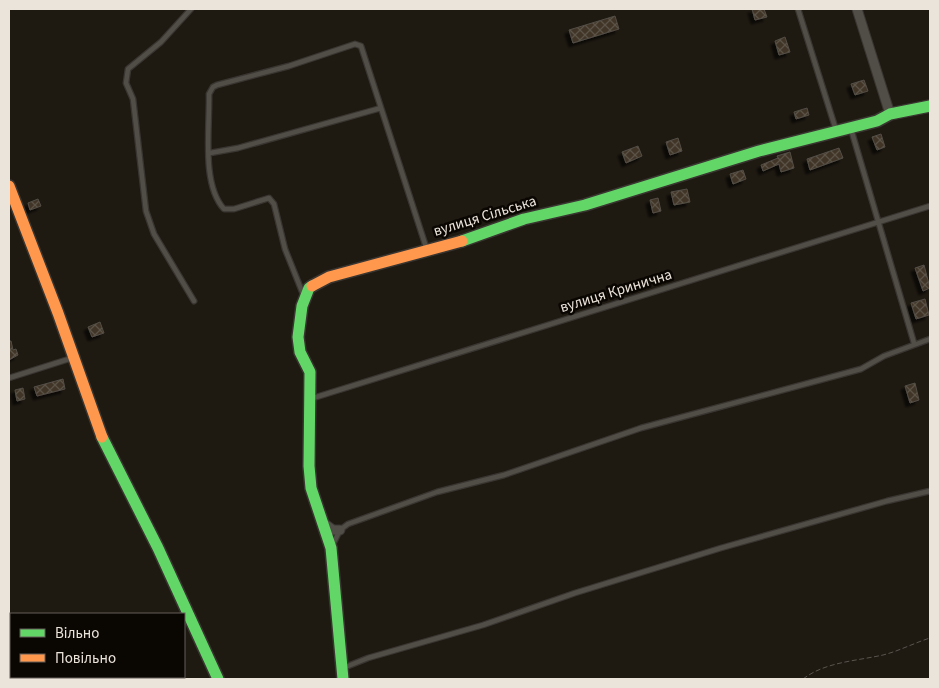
<svg xmlns="http://www.w3.org/2000/svg" width="939" height="688" font-family="'Source Sans 3',sans-serif">
<style>
.building{fill:url(#building-cross-hatch);stroke:#534e47;filter:url(#shadow)}
.lines{fill:none;stroke-linecap:round;stroke-linejoin:round}
.lane-casing{stroke:#393530;stroke-width:7}
.street-casing{stroke:#393530;stroke-width:11}
.fast-casing{stroke:#393530;stroke-width:14}
.slow-casing{stroke:#393530;stroke-width:14}
.path{stroke:#59544e;stroke-width:1;stroke-dasharray:5 2.5;stroke-linecap:butt}
.lane{stroke:#514d47;stroke-width:4.5}
.street{stroke:#514d47;stroke-width:9}
.fast{stroke:#63d668;stroke-width:11}
.slow{stroke:#ff974d;stroke-width:11}
.labels{text-anchor:middle;dominant-baseline:central;stroke-width:5;stroke-linejoin:round;paint-order:stroke}
.street-label{font-size:15px;fill:#ebe4db;stroke:#0a0602}
</style>
<defs>
<pattern id="building-cross-hatch" width="8" height="8" patternUnits="userSpaceOnUse" patternTransform="scale(1.25)"><rect width="8" height="8" fill="#403628"/><path d="M0 0l8 8M0 8l8-8" fill="none" stroke="#5c5347"/></pattern>
<filter id="shadow"><feDropShadow dx="-4" dy="4" stdDeviation="1" flood-color="#0009"/></filter>
</defs>
<rect width="100%" height="100%" fill="#1e1911"/>
<path class="building" d="M752 9H764L767 17 755 20Z
M615 16 619 29 573 43 569 30Z
M785 37 790 52 779 55 775 41Z
M864 80 868 91 855 95 851 84Z
M807 108 809 115 796 119 794 112Z
M881 134 885 147 877 150 872 137Z
M678 138 682 151 670 155 666 142Z
M638 146 642 156 626 163 622 152Z
M839 148 843 158 810 170 807 159Z
M790 152 794 168 781 172 779 164 763 171 761 165 778 158 777 156Z
M743 170 746 179 733 184 730 174Z
M687 189 690 202 674 205 671 192Z
M658 198 661 211 653 213 650 200Z
M38 199 41 206 30 210 28 203Z
M924 265 930 288 923 291 915 268Z
M925 299 929 315 916 319 911 303Z
M100 322 104 333 92 337 88 327Z
M9 341H11L13 350 16 349 18 355 9 360Z
M63 379 65 389 37 396 34 387Z
M915 383 919 400 910 403 905 386Z
M23 388 25 399 17 401 15 390Z"/>
<g class="lines">
<g class="lane-casing">
<path id="lane" d="M191 9 161 42 128 69 126 83 133 99 146 211 154 234 194 301
M798 9 836 130
M851 129 914 343
M210 153 238 148 381 108
M303 294 285 249 274 204 269 198 234 209H224C201 184 210 127 209 94L213 87 217 85 289 66 355 44 361 46 427 250
M9 378 72 358
M310 399 930 206
M333 544 340 530 348 524 437 492 504 475 641 428 861 369 884 356 930 339
M343 668 368 658 483 625 575 593 721 548 887 501 930 491"/>
</g>
<g class="street-casing">
<path id="street" d="M857 9 890 114
M322 522 333 530H340"/>
</g>
<g class="fast-casing">
<path id="fast" d="M462 241 524 219 585 205 759 151 877 121 890 114 930 106
M312 286 309 288 302 306 298 337 300 352 310 372 309 466 311 488 331 548 343 679
M102 437 158 548 218 679"/>
</g>
<g class="slow-casing">
<path id="slow" d="M9 186 58 313 102 437
M312 286 329 277 462 241"/>
</g>
<path class="path" d="M803 679C825 662 856 661 883 655 899 651 914 643 930 638"/>
<use href="#lane" class="lane"/>
<use href="#street" class="street"/>
<use href="#fast" class="fast"/>
<use href="#slow" class="slow"/>
</g>
<g class="labels">
<g class="street-label">
<text transform="translate(485 216) rotate(-17)">вулиця Сільська</text>
<text transform="translate(616 291) rotate(-17)">вулиця Кринична</text>
</g>
</g>
<rect width="939" height="688" fill="none" stroke="#ebe4db" stroke-width="20"/>
<rect x="10" y="613" width="175" height="65" fill="#0a0602" stroke="#645f59"/>
<rect x="20" y="629" width="25" height="8" fill="#63d668" stroke="#645f59"/>
<text x="55" y="638" font-size="15" fill="#ebe4db">Вільно</text>
<rect x="20" y="654" width="25" height="8" fill="#ff974d" stroke="#645f59"/>
<text x="55" y="663" font-size="15" fill="#ebe4db">Повільно</text>
</svg>
